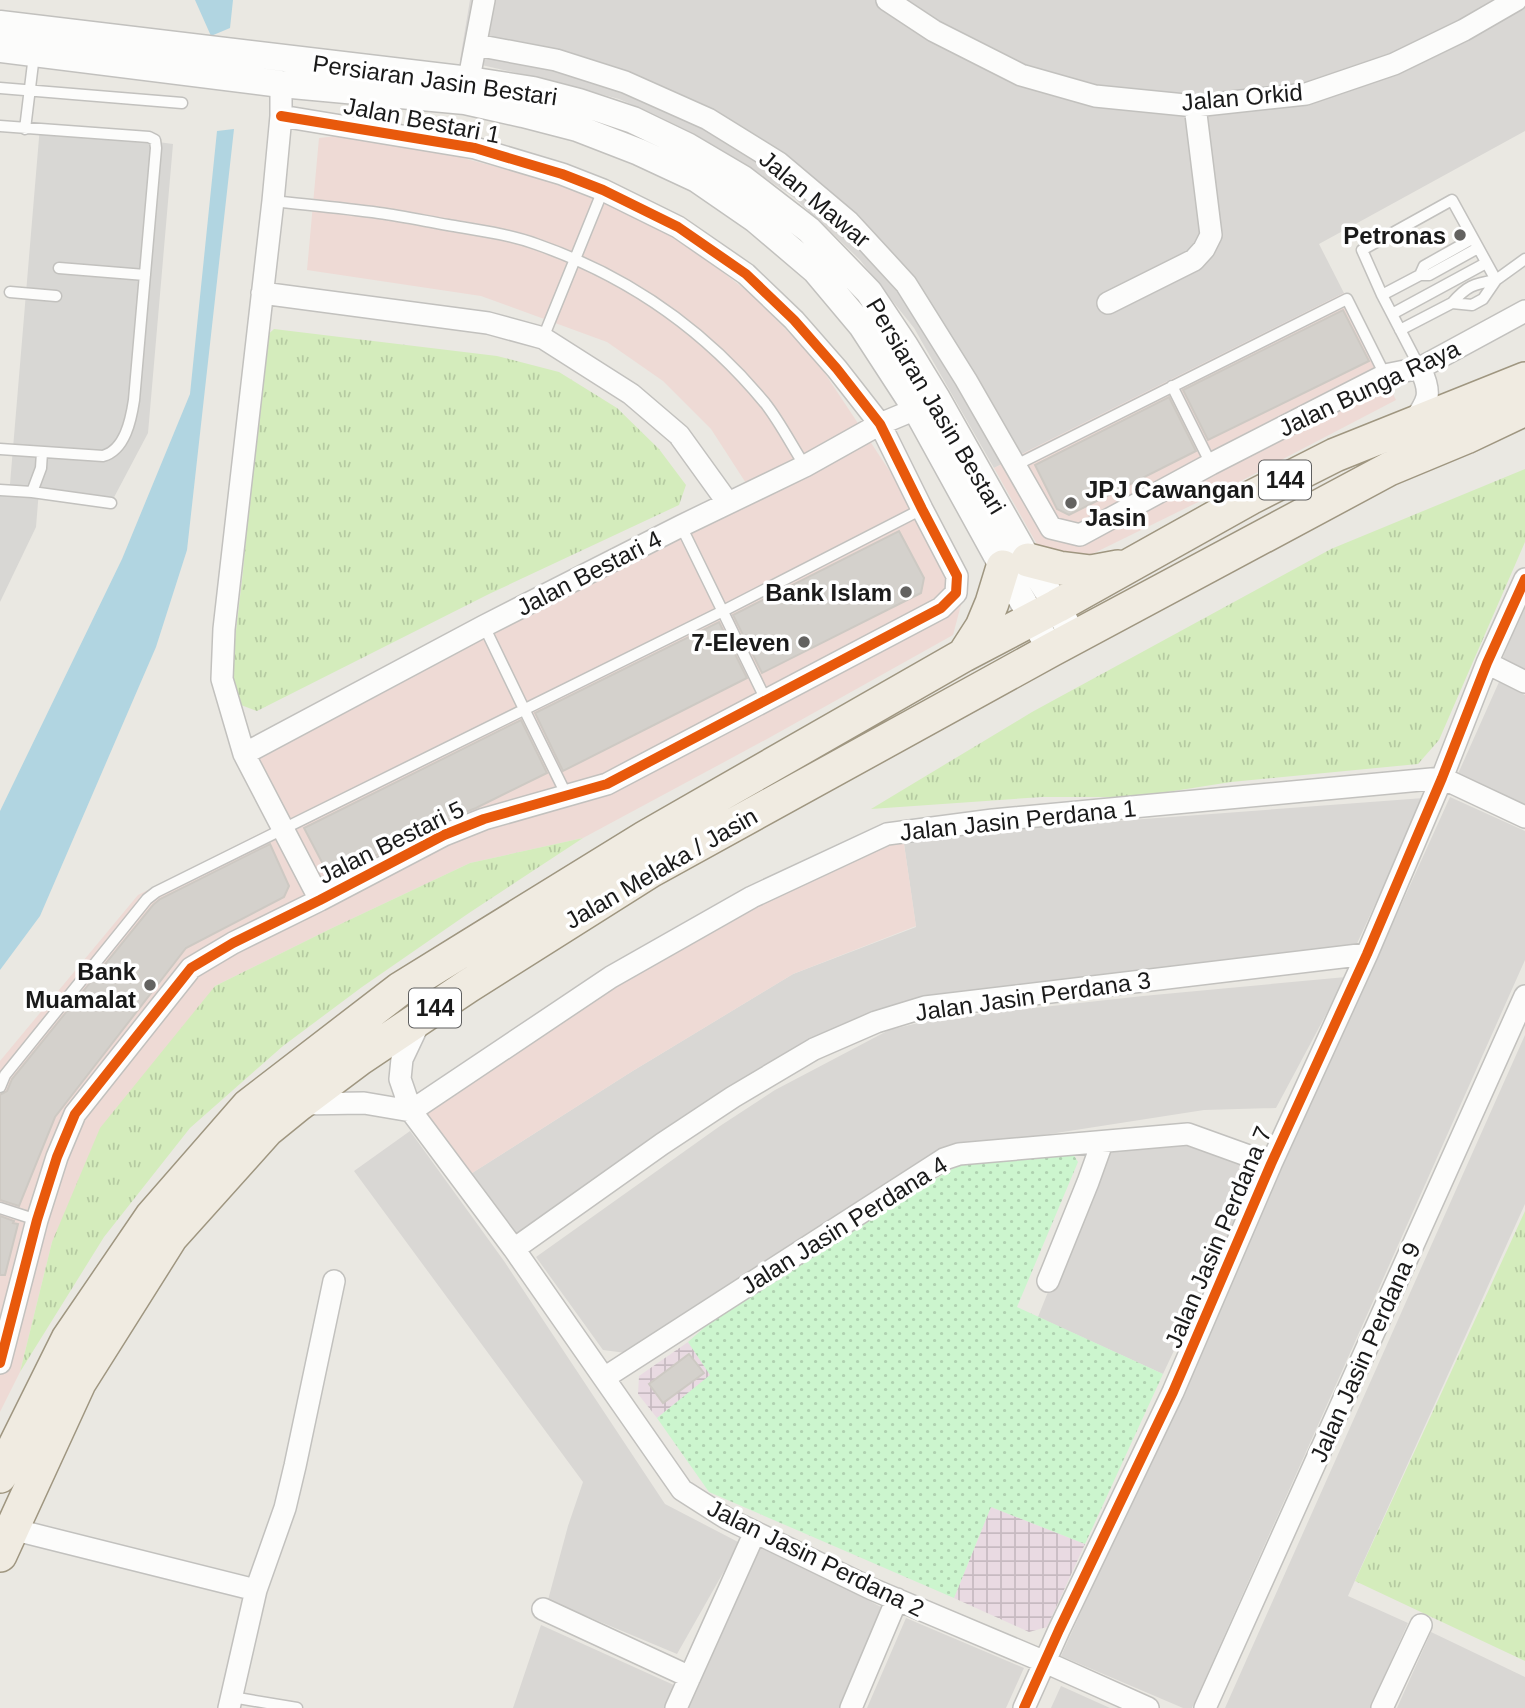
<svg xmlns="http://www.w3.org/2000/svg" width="1525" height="1708" font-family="Helvetica,sans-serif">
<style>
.residential{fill:#d9d7d4}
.commercial{fill:#eedad5}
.industrial{fill:url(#industrial-grid)}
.grass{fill:url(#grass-tufts)}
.park{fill:url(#park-dots)}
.parking{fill:#d8d7d4}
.water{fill:#b1d5e1}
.building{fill:#d4d1cc;stroke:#cdc9c3;stroke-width:2}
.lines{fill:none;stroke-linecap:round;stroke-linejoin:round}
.service-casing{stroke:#c2c1be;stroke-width:13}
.minor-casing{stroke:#c2c1be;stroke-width:24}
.tertiary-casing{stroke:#c2c1be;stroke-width:29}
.primary-casing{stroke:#9f9680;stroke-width:36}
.service{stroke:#fcfcfb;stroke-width:10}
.minor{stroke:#fcfcfb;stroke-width:21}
.tertiary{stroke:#fcfcfb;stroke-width:26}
.primary{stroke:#f0ebe1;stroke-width:33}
.cycleway-casing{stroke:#fff;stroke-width:15}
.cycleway{stroke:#e8590c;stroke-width:10}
.poi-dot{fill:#636260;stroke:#fff;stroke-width:2.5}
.labels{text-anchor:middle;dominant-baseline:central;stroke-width:7;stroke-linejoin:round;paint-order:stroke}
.shield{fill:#fff;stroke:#5f5f5f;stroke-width:2}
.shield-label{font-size:23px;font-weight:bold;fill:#1a1a1a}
.street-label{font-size:24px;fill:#1a1a1a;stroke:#fff}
.poi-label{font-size:24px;font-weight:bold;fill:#1a1a1a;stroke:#fff;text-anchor:end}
</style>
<defs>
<pattern id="industrial-grid" width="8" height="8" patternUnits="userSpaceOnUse" patternTransform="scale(1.75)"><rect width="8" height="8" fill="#e9dae2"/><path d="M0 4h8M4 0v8" fill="none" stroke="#c7bac1"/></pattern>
<pattern id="grass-tufts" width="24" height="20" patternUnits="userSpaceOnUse" patternTransform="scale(1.75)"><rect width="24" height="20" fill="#d4ecbc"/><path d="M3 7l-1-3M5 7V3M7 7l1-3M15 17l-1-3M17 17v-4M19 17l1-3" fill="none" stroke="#b5caa1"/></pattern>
<pattern id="park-dots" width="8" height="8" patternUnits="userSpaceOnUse" patternTransform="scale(1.75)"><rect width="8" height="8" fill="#ccf5ce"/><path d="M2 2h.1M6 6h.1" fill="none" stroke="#afd1b0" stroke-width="1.8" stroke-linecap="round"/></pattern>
</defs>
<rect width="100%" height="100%" fill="#eae8e2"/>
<path class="residential" d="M470 0H1525V131L1319 244 1344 293 994 468 914 328 860 260 827 228 793 197 745 164 693 133 654 114 619 99 556 82 460 60Z
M1525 605V674L1501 662Z
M1499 682 1525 695V809L1457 776Z
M1450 797 1525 831V960L1192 1708H1183L1061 1656Z
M1424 798 1354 950 919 999 808 1048 515 1241 469 1175 631 1072 793 974 916 927 903 837Z
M1346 977 1276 1108 1204 1110 1011 1140 946 1148 626 1353 603 1350 536 1257 720 1126 775 1090 889 1030 935 1019 1143 996Z
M1525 1035V1204L1348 1596 1408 1623 1370 1708H1225Z
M410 1131 504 1261 665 1504 740 1543 677 1654 548 1600 568 1526 583 1482 354 1171Z
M1191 1142 1260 1167 1163 1374 1038 1317 1105 1149Z
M762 1544 881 1607 842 1708H688Z
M906 1618 1024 1668 1006 1708H867Z
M541 1625 676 1686 667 1708H513Z
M1431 1632 1525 1677V1708H1397Z
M1061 1686 1110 1708H1051Z"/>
<path class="commercial" d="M354 134 459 157 581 189 674 234 752 295 816 360 966 586 953 635 767 739 583 838 470 863 330 929 215 986 52 1242 20 1372 0 1412V1061L138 895 275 826 234 749 753 494 711 429 663 381 607 342 481 296 307 270 319 138Z
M1344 293 1396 400 1239 482 1082 559 1039 548 994 468Z
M903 837 916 926 793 974 631 1072 469 1175 417 1112 618 971Z"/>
<path class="industrial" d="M688 1342 711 1375 657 1418 638 1394 639 1376Z
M991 1507 1085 1544 1047 1627 1029 1632 954 1598Z"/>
<path class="grass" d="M274 329 497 356 559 372 617 408 659 449 686 485 679 505 489 594 257 711 241 705 230 682 243 571 263 339Z
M1525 469V542L1439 740 1418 764 1231 782 1135 797H1042L871 809 1032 712 1331 549Z
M583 838 469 913 362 987 283 1046 190 1128 104 1237 20 1372 52 1242 100 1128 215 986 330 929 470 863Z
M1525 1211V1661L1355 1581Z"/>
<path class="park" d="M1072 1152 1078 1162 1017 1307 1163 1374 1085 1544 991 1507 954 1598 709 1492 657 1418 710 1375 688 1342 707 1325 828 1241 961 1164Z"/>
<path class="parking" d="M40 126 173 144 148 433 111 503 39 490 36 527 0 602V484H10Z"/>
<path class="water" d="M195 0H233L230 28 211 36Z
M234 129 187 550 156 647 40 916 0 970V811L122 559 190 394 217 131Z"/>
<path class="building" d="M1343 310 1369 361 1208 440 1183 390Z
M1169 397 1196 451 1069 515 1057 509 1035 465Z
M899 531 924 578 921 593 762 673 733 615Z
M719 622 747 678 563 771 535 713Z
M521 720 547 773 476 808 438 823 339 875 325 868 304 828Z
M270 844 289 886 284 897 186 948 55 1117 19 1206 0 1200V1095L7 1091 12 1079 153 905 160 899Z
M0 1216 14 1221 13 1223 18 1224 5 1275H0Z
M689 1354 704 1373 663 1403 649 1384Z"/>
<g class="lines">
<g class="service-casing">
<path id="service" d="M0 88 182 103
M0 126 149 137 155 140 156 148 134 400C131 420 125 450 103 456L0 449
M25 129 34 55
M273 201C309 205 344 208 379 213 402 216 425 221 448 225 477 230 508 234 536 244 628 276 703 328 765 403 780 422 792 446 805 466
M59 268 145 275
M1420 275 1424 266 1472 239
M10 292 56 296
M1382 295 1420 275H1429L1478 248
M1392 314 1486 263
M1400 330 1452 303 1472 305 1483 299 1496 280 1525 259
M543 338 603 190
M1420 368 1382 295 1362 250 1452 200 1496 280C1473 284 1467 286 1452 303
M1172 386 1211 464
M1016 465 1347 299 1385 375
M0 490 32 492 111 503
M32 492 41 468 42 452
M681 526 766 700
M484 626 524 709 567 796
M0 1087 5 1075 147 899 156 892 723 611 922 509
M0 1208 37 1220
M232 1697 297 1708"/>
</g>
<g class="minor-casing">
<path id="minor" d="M887 0 934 31 1021 75 1095 96 1195 106 1306 94 1394 64 1464 30 1516 0
M476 45 556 60 625 82 708 119 779 163 849 222 906 284 966 380 1051 528 1080 535 1211 464 1385 375 1420 368 1525 311
M281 84V116L273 201 224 629 222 679 244 754 320 900
M466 94 484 0
M262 293 488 323 543 338 631 394 679 435 728 503
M1108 303 1194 260 1204 249 1211 235 1195 106
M1412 424C1428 401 1433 395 1420 368
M1487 663 1525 682
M244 754 484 626 681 526 805 466 880 424 916 409 929 401
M1442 778 1525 817
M420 1021 402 1059 400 1079 411 1111 514 1249 682 1490 726 1518 872 1589 1045 1662 1148 1708
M299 1104 364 1103 411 1111
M411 1111 611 977 752 897 887 834 993 820 1442 778
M514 1249 662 1144 733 1097 814 1049 876 1022 925 1007 1367 954
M1048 1281 1088 1182 1102 1143
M0 1363 37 1220 57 1157 75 1114 191 968 233 943 320 900 444 835 484 819 607 784 941 608 956 593 957 576 922 509 880 424 837 369 794 320 746 274 678 227 603 190 562 174 475 148 281 116
M604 1378 944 1159 959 1154 1188 1134 1271 1164
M12 1529 256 1590
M543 1609 690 1677
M229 1708 256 1590 285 1508 295 1466 334 1281
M676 1708 755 1532
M851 1708 897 1599
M1024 1708 1059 1630 1173 1392 1271 1164 1367 954 1442 778 1487 663 1525 579
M1205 1708 1525 996
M1382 1708 1421 1625"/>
</g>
<g class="tertiary-casing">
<path id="tertiary" d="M0 24 469 80 533 90 579 102 633 120 687 146 743 179 809 230 869 292 905 346 936 397 1028 560 1057 606 1074 639
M0 49 281 84 465 101 523 114 577 128 639 152 697 179 755 219 815 270 862 326 916 409 1003 567 1051 650"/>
</g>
<g class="primary-casing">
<path id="primary" d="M1028 560 1059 568 1091 572 1118 567
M964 655 982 627 992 603 1003 567
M0 1476 68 1339 152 1216 248 1106 400 989 646 837 964 655 1057 606 1250 498 1335 455 1525 379
M0 1555 79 1383 171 1237 267 1130 299 1104 359 1059 468 986 650 871 1051 650 1389 469 1466 437 1525 409"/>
</g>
<use href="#service" class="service"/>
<use href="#minor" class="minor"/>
<use href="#tertiary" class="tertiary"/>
<use href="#primary" class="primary"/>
<g class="cycleway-casing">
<path id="cycleway" d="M0 1363 37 1220 57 1157 75 1114 191 968 233 943 320 900 444 835 484 819 607 784 941 608 956 593 957 576 922 509 880 424 837 369 794 320 746 274 678 227 603 190 562 174 475 148 281 116
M1024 1708 1059 1630 1173 1392 1271 1164 1367 954 1442 778 1487 663 1525 579"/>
</g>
<use href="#cycleway" class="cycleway"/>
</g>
<g class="poi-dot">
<circle cx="1460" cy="235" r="7"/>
<circle cx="1071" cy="503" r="7"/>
<circle cx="906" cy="592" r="7"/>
<circle cx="804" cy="642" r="7"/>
<circle cx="150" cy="985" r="7"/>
</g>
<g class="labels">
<g class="shield">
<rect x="1259" y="460.5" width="52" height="39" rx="5"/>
<rect x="409" y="988.5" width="52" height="39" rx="5"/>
</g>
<g class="shield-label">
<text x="1285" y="480">144</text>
<text x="435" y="1008">144</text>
</g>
<g class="street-label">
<text transform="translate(435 80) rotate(8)">Persiaran Jasin Bestari</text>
<text transform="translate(1242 97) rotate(-5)">Jalan Orkid</text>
<text transform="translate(422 120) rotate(11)">Jalan Bestari 1</text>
<text transform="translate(815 199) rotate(40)">Jalan Mawar</text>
<text transform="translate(1369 388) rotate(-25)">Jalan Bunga Raya</text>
<text transform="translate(936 406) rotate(59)">Persiaran Jasin Bestari</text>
<text transform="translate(589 573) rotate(-27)">Jalan Bestari 4</text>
<text transform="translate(1018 820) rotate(-6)">Jalan Jasin Perdana 1</text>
<text transform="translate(391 842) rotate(-26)">Jalan Bestari 5</text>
<text transform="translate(661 868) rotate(-30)">Jalan Melaka / Jasin</text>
<text transform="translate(1033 996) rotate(-8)">Jalan Jasin Perdana 3</text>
<text transform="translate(844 1225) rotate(-32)">Jalan Jasin Perdana 4</text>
<text transform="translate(1218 1237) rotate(-67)">Jalan Jasin Perdana 7</text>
<text transform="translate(1365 1352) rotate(-66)">Jalan Jasin Perdana 9</text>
<text transform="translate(816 1558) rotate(26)">Jalan Jasin Perdana 2</text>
</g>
<g class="poi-label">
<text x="1446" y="235">Petronas</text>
<text x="1085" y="489" text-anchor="start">JPJ Cawangan<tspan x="1085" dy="28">Jasin</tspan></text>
<text x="892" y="592">Bank Islam</text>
<text x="790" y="642">7-Eleven</text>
<text x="136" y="971">Bank<tspan x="136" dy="28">Muamalat</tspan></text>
</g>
</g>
</svg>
